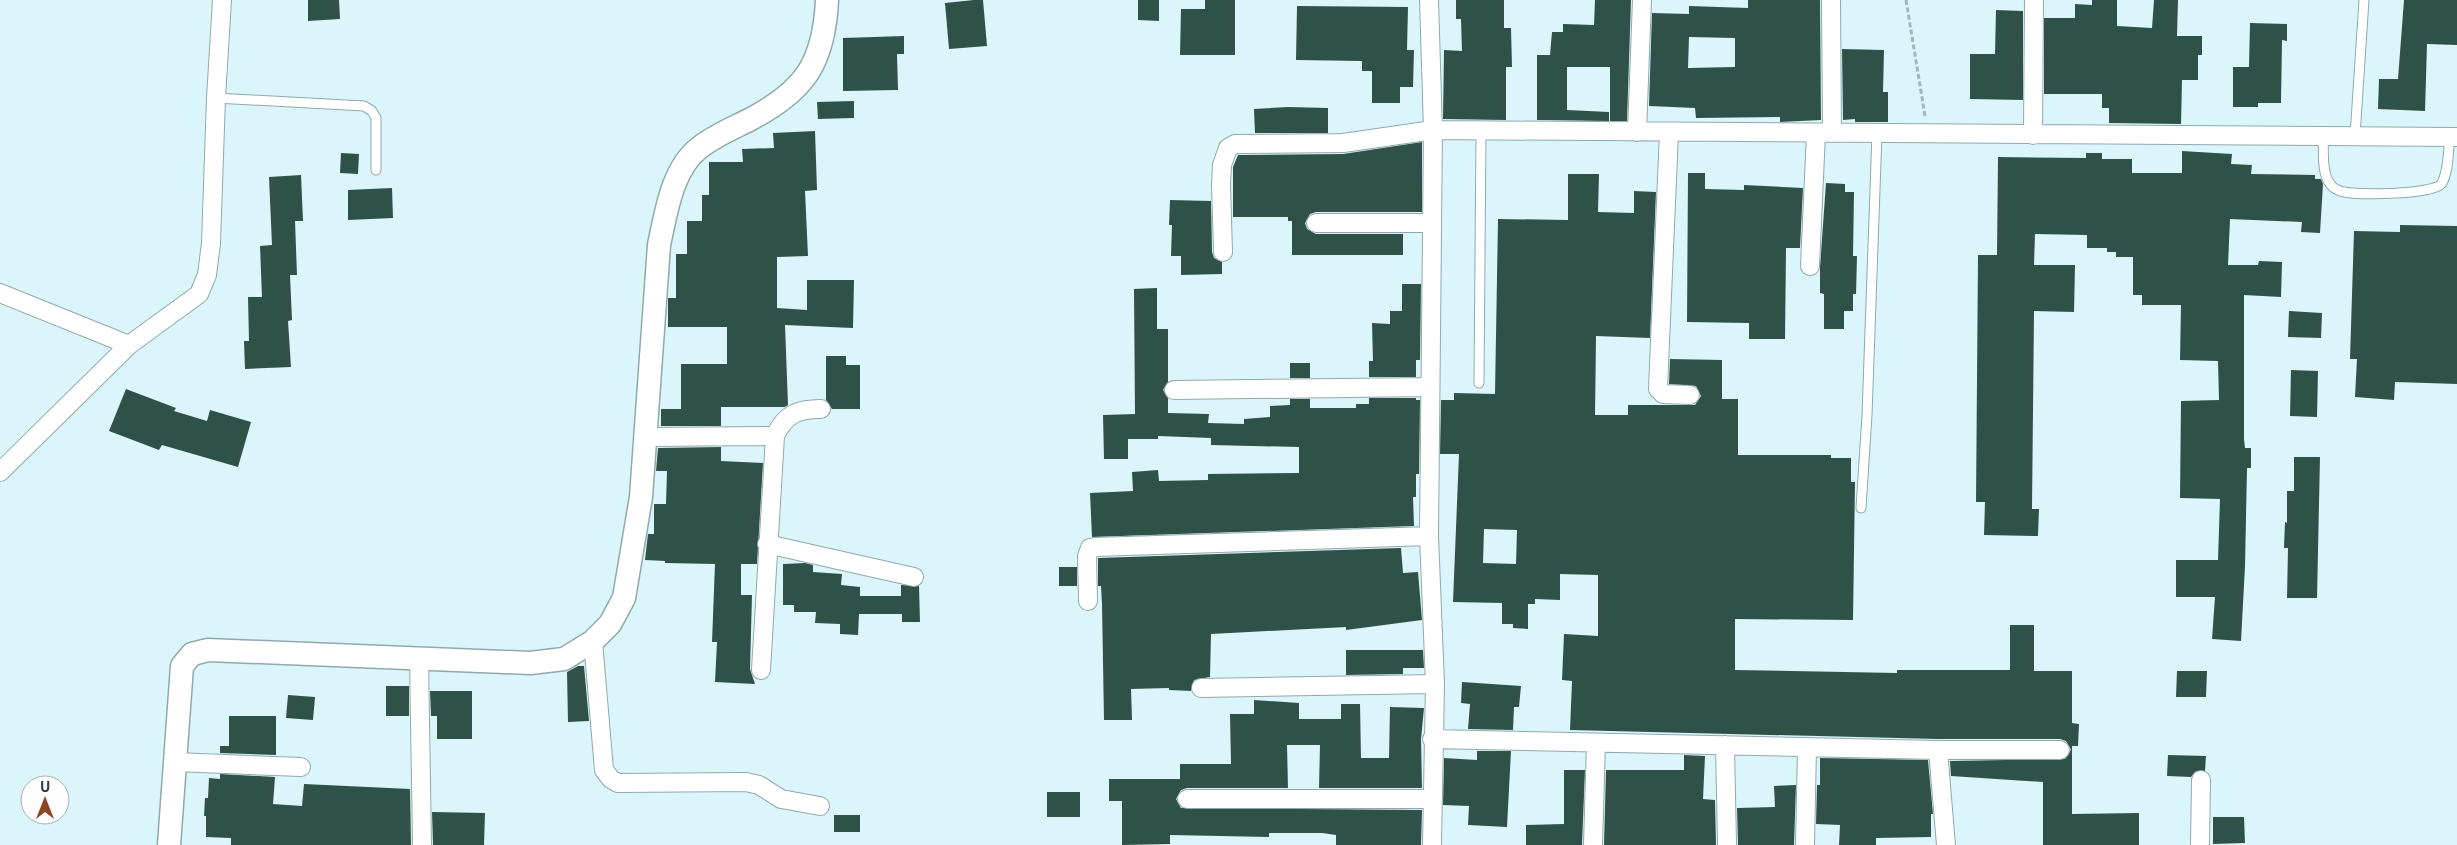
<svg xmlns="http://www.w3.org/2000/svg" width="2457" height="845" font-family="'Public Sans',sans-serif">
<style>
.building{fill:#305147;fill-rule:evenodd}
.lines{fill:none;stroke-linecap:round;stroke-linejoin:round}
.service-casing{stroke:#90a9ac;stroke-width:11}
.minor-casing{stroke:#90a9ac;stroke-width:20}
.tertiary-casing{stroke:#90a9ac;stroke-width:25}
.path{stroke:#a1b6b9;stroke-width:3;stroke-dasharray:5 2.5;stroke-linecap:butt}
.service{stroke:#fff;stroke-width:9}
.minor{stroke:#fff;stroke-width:18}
.tertiary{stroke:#fff;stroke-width:22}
</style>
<rect width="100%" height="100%" fill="#dbf6fa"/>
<path class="building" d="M308 0H339L340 19 308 21Z
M974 0H983L987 46 949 49 945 3Z
M1138 0H1159V21L1138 20Z
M1205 0H1235V55H1180L1181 9H1205Z
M1456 0H1504V28H1511L1512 67H1506V120L1443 119 1444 50 1462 51 1461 19H1456Z
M1595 0H1631L1627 121H1610V67H1567V110L1609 112V121L1537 120V55H1550L1552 32H1563V24L1594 25Z
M1748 0H1820L1821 120 1780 122V117L1696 118 1695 108 1649 106 1652 13 1689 14V6L1748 8ZM1689 37 1735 38V67L1688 68Z
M2092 0H2117V26L2152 28 2154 0H2178L2177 36H2202V55H2198V80H2182L2181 124 2109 123V108H2102V94H2044V18H2075V4L2092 5Z
M2404 0H2457V45L2427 44 2425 111 2378 109 2379 79H2398Z
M1297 6 1408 7 1407 50H1414L1413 87H1400V103H1372V71H1362V61L1296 60Z
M1996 10 2023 11V100L1970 99V54H1995Z
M2250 23 2287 24V41L2282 40 2281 103H2258V107H2233V67H2249Z
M904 36V54H897L898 90 843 91V38Z
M1842 49 1884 50 1883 92H1888V122H1855V119L1843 120Z
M854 101V118L818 119 817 102Z
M1288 107 1328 108V133H1255L1254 109Z
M815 131 817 190 805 191 808 256 777 257V308L807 310V280H854L853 328 785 325 788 405 785 407H721V426H661V409H681V364H727V327H668V298H676V254H687V221H702V195H709V162H743L742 149 774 148 773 133Z
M1422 142V212H1316L1310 214 1305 223 1307 229 1316 234H1403V255H1292V221H1288V217H1233V167L1238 155 1343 154Z
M2182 151 2232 154 2231 164 2252 165 2251 174 2315 175V179H2321L2323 184 2320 233 2301 232 2302 222 2230 219 2228 265H2258L2259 261 2282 262 2281 297 2244 295V439L2245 448H2251V468H2247L2245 566 2241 641 2212 639 2215 597H2176V560H2218L2220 499 2180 498 2181 401 2219 400 2218 361 2180 360 2181 305H2142V295H2133V257H2116V252H2107V248H2087V235L2035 234 2034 265H2075L2074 312 2034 311 2032 509H2039L2038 536 1984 535 1985 502H1976L1978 255H1997L1998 157 2086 158V153H2102V159H2132V173H2182Z
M341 153 359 154 358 174 340 173Z
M1688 173H1705V189L1744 190V185L1803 188 1800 248H1786L1785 339H1749V323L1687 322Z
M1568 174H1599L1598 212 1634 213V191L1656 192 1650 338 1596 336 1595 415H1628V405H1695L1701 396 1696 386 1669 384 1670 359 1722 360V399H1738V455H1831V458H1851V482H1855L1853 620 1735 619V670L1897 673V670H2010V625H2034V671H2072V723L2079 724 2078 746H2072V814L2139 813V845H2043V782L1951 776 1950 761 2065 759 2071 750 2066 741 2060 739H1938L1570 730 1572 681 1562 680 1564 634 1598 636V575L1560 574V600L1535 599V604H1528V629L1513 628V624H1502V603L1453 602 1459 454H1440L1441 400H1454V393L1495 394 1498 219 1568 220ZM1484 529 1517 530 1516 564 1483 563Z
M301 175 303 221H295L297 275H290L292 320 288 321 291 367 245 369 244 341H249L248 297H262L260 246 272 245 269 177Z
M1826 183 1845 184V192H1854L1853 256H1857L1856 294H1853V311H1844V329H1824V294L1820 293V267Z
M392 188 393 218 348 220V190Z
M1170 200 1211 201 1212 252 1214 258 1222 262V274L1181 275V256H1171L1172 225H1169Z
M2400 225 2457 226V384L2395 382 2394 400 2355 397 2357 359H2350L2354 231 2400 232Z
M1402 284H1421L1420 360H1416V377H1369V361H1373L1372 323 1390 324V311H1402Z
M1157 288V329H1168V382L1163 390 1168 398V413L1209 414 1208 423 1244 424V419L1270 417V406L1290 405V399H1310V408H1356V404H1369V398H1416V400H1420L1419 474H1416V497H1413L1414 526 1092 537 1090 493 1133 491 1132 472 1158 470 1159 481 1208 480V474L1299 473V447L1211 445V438L1158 436V439H1128V459H1104L1103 415 1135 414 1134 289Z
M2289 311 2322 313 2321 338 2288 337Z
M826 356H846V365H860V409H832L826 400Z
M1290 363H1310V378H1290Z
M2291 370 2318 371 2317 417 2290 416Z
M126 389 176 408 174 411 207 421 210 410 251 422 238 467 162 445 159 450 109 431Z
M721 447V461L763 463 757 564H741V595H752L750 669 755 684 715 682 717 642H712L715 564 665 563V561L645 560 648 534H654V504H666L667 471H656L658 448Z
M2294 457H2320L2317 598H2287L2288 548H2284L2285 522 2287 523V491H2294Z
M1401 548 1403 573 1418 572 1422 620 1346 630V627L1211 634 1210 677 1194 680 1191 691 1169 690V688L1131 689 1132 720H1104L1102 604 1101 586H1098V558Z
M805 563 813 565V572L842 574 841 585 860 587V596H901V585L919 586 920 622H902V614H859L858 635 840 634V624L815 623 816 612H794V605H783V564Z
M1059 567H1077V586H1059Z
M1346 650H1423L1424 668H1403V674L1346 675Z
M578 666H584L589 721 568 722 567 672Z
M2177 671H2207L2206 697H2176Z
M1462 682 1521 686 1519 707H1514L1513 730 1468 729 1470 704 1461 703Z
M386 686H409V716H386Z
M430 691H472V739H437V716H431Z
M288 695 315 697 313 720 286 718Z
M1254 700 1299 703V719H1341V704H1360L1361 758H1389L1390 707 1424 708 1421 739 1422 788H1319L1320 745H1287L1288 788H1187L1181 790 1176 799 1181 808 1422 810 1421 845H1336V835L1322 833H1269V837L1170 835V844L1122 845V801H1109V779H1180V764H1231L1230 714H1254Z
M229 716H276V755L220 753V746H229Z
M1477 751H1511L1507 827 1468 825 1469 806 1443 805 1444 758 1477 760Z
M1684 755 1705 756 1703 799 1715 800 1716 845H1604L1606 770H1684Z
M2168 755 2206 756 2205 771H2196L2191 777 2167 776Z
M1820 758 1928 760 1933 814H1931V837L1876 838V845H1839L1840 825 1816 824 1817 785H1820Z
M1564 770H1585L1582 845H1526V825L1564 824Z
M220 774 275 777 273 804 302 806 304 784 410 789 411 845H231V838L206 837V816H204L205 798H208L209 778 220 779Z
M1796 785 1794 845H1738L1737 808 1775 807 1774 786Z
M1047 792H1080V817H1047Z
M432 812 485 813 484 845H433Z
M834 815H860V832H834Z
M2213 817H2244L2245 843 2213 844Z"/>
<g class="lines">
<g class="service-casing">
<path id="service" d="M216 98 364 106 372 111 376 118V170
M2323 136C2324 150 2321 174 2331 185 2333 188 2341 192 2344 192 2359 195 2435 195 2442 183 2449 170 2448 151 2450 137
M2355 136 2364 0
M1479 383 1481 131
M1861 508 1867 415 1877 133"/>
</g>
<g class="minor-casing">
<path id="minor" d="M1429 0 1433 130 1429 536 1435 684 1432 845
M1831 0 1832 133
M1637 132 1642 0
M1669 132 1658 389 1663 394 1690 395
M2033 135 2034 0
M1316 223H1432
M1223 252 1221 185 1222 165 1228 148 1235 144 1343 143 1433 130 2457 137
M1810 266 1816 133
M0 293 129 345
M1174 390 1430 387
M645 437 775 436
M0 472 129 345 199 294 207 275 211 243 216 98 222 0
M767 544 914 577
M1088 601 1087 556 1090 548 1095 547 1429 536
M593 641 604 770 611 779 618 783 746 782 759 785 781 799 820 806
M419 658 422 845
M761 670 775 436C785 414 798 409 821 409
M1201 688 1435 684
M1432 739 1938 750 1946 845
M1725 745 1727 845
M1938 750H2060
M175 762 301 767
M1187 799H1432
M1593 845 1596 743
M1805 845 1807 747
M2200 845 2201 780"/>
</g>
<g class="tertiary-casing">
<path id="tertiary" d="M169 845 182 666 192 654 208 650 530 663 564 659 593 641 610 624 624 598 641 497 659 245C666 213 672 169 699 148 714 136 733 128 749 120 805 91 824 63 827 0"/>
</g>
<path class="path" d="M1906 0 1925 116"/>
<use href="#service" class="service"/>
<use href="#minor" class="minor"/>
<use href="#tertiary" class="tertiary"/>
</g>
<g transform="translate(45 800)"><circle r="24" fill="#fdfefd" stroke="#adb2b1"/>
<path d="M0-4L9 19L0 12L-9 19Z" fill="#8d4621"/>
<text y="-8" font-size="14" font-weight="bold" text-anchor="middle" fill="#343f40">U</text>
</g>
</svg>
